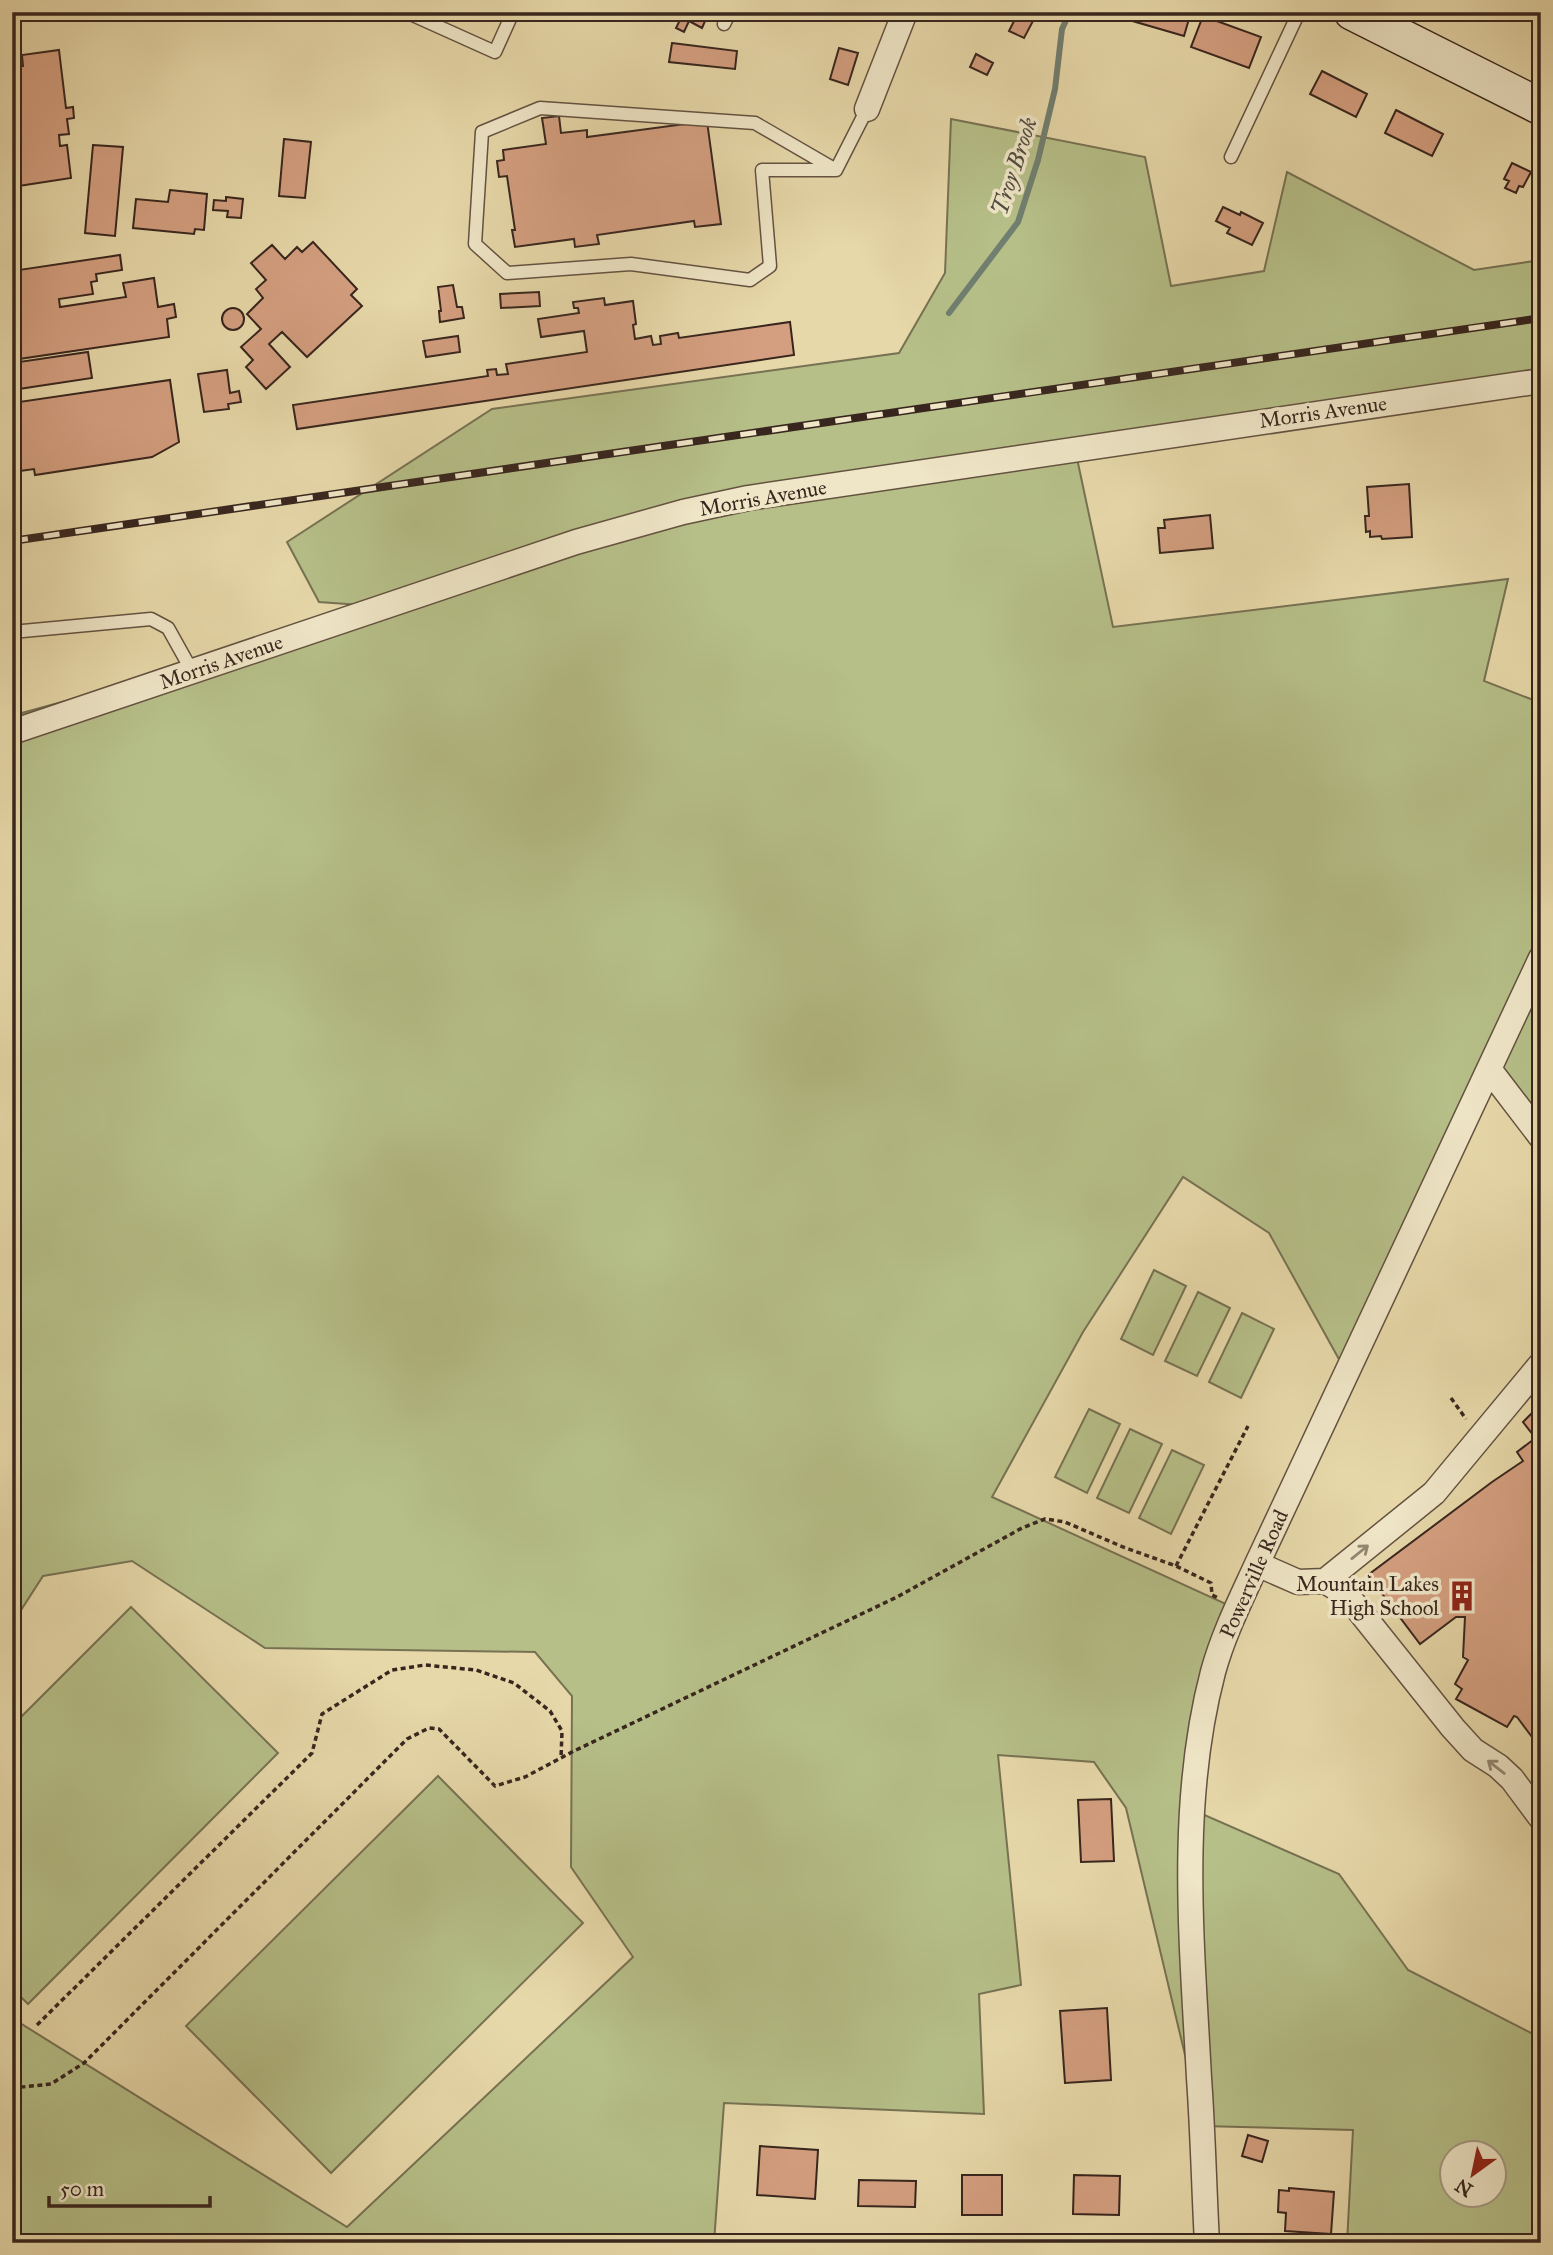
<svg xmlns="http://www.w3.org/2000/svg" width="1553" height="2255" font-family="'IM FELL Great Primer',serif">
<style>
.green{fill:#b6bf88;stroke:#777253;stroke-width:2;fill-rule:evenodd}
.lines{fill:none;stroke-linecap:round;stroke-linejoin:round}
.stream{stroke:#717f70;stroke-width:6}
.building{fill:#d49f80;stroke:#38261e;stroke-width:2}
.lane-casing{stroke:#645241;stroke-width:15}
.street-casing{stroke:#645241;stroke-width:27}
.secondary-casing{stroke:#38261e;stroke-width:38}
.path{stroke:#38261e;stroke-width:3.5;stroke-dasharray:5 3.5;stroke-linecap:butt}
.lane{stroke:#efe6c7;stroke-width:12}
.street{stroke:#efe6c7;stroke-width:24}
.secondary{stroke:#efe6c7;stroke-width:35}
.rail-casing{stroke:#38261e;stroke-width:8}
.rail{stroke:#efe6c7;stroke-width:5;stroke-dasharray:16;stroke-linecap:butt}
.oneway{stroke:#948672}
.labels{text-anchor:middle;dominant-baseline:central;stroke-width:7;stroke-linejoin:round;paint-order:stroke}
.street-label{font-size:21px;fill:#38261e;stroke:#efe6c7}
.poi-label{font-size:21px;fill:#38261e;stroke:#efe6c7;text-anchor:end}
.water-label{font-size:23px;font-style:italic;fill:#504b40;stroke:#efe6c7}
</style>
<rect width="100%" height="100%" fill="#e7d8a9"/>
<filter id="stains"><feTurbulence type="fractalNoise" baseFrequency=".00286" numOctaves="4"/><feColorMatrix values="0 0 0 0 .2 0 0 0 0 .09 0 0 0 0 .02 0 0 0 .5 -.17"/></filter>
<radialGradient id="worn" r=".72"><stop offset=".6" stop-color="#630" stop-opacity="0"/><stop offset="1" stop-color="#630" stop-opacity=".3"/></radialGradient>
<path class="green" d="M951 119 1145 157 1171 286 1264 271 1287 172 1474 270 1541 260V378L1075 449 1113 627 1508 579 1484 681 1541 703V1116L1489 1070 1340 1361 1269 1233 1183 1177 1083 1332 992 1497 1226 1604 1186 1807 1339 1874 1408 1970 1541 2038V2243H1347L1353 2130 1202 2126 1126 1808 1094 1762 998 1755 1021 1985 979 1994 984 2114 724 2103 714 2243H12V2018L347 2227 633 1957 571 1867 572 1696 535 1652 265 1648 132 1561 43 1576 12 1624V750L18 747V714L403 608 319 602 287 542 492 409 899 353 945 273ZM1452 2154H1494V2196H1452Z
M1154 1270 1186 1286 1153 1355 1121 1339Z
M1198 1292 1230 1308 1197 1376 1165 1361Z
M1242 1313 1274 1329 1241 1398 1209 1382Z
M1089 1409 1120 1424 1087 1493 1055 1477Z
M1130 1429 1162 1444 1129 1513 1097 1498Z
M1172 1450 1204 1465 1171 1534 1139 1518Z
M131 1607 278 1753 28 2004 12 1988V1726Z
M438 1776 583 1923 331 2173 186 2026Z"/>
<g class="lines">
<path class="stream" d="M949 313 1018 222 1038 160 1055 89 1062 29 1070 12"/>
</g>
<path class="building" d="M671 12H709L702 28 689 21 684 32 676 28 681 18Z
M1132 12H1191L1184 36 1129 20Z
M1018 13 1033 21 1024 38 1009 31Z
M1203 16 1261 37 1249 68 1191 47Z
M672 43 737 51 735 69 669 62Z
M839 48 858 53 848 85 830 79Z
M59 50 66 108 73 107 74 118 67 119 69 134 59 135 60 146 67 145 71 178 12 187V60L19 59 20 66H23L22 55Z
M976 54 993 63 987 75 970 67Z
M1322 71 1367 94 1356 117 1310 94Z
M1396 110 1443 134 1432 156 1385 133Z
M559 116 561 133 587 130V137L707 121 721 224 695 227 694 221 597 235 599 244 575 247 574 239 515 247 512 230H515L507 176 499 177 497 161 504 160 503 150 546 144 542 118Z
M284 139 311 142 305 198 279 196Z
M93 145 123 147 115 236 85 233Z
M1512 163 1531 172 1523 187 1519 186 1516 193 1505 188 1509 181 1504 179Z
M170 190 207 194 204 230 195 229 194 234 133 228 136 199 168 202Z
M226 197 243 199 241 218 227 217 228 211 213 210 214 200 226 201Z
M1223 207 1240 215 1241 212 1263 223 1252 245 1227 233 1230 228 1216 221Z
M313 242 357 289 351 295 362 306 307 357 282 332 269 344 290 367 266 389 246 367 253 360 241 347 261 329 247 314 263 298 256 289 266 280 251 263 272 245 285 259 297 247 302 252Z
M120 255 122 270 96 274 97 281 91 282 93 294 59 299 60 307 126 297 123 283 154 278 158 307 174 304 176 317 167 319 169 337 12 360V271Z
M453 285 457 307H462L464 318 440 322 439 311H441L438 287Z
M539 292 540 306 501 308 500 294Z
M604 298 605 305 633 301 636 324 633 325 635 339 651 336 653 345 661 344 660 336 678 333 679 338 790 322 794 355 297 429 293 405 488 376 487 370 496 369 497 375 508 374 506 364 587 352 584 331 541 337 538 319 579 313 578 308H574L573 302Z
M222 319a11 11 0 1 1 22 0a11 11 0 1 1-22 0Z
M458 336 460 352 426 357 423 341Z
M88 352 92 378 12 390V363Z
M227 370 230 393 239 391 241 402 228 404 229 409 204 412 198 374Z
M170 380 179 442 152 457 35 475 34 469 12 472V403Z
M1409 484 1412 537 1382 539 1381 536 1370 537V531L1366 532 1365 516H1369L1367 487Z
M1210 515 1213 548 1160 553 1158 528H1165L1164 520Z
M1541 1404V1445L1523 1422Z
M1534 1439 1541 1447V1749L1517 1717 1514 1716 1507 1727 1456 1699 1462 1689 1455 1684 1468 1660 1463 1657 1465 1617H1456L1420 1644 1368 1575 1492 1482 1523 1461 1517 1452Z
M1111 1799 1114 1861 1081 1862 1078 1800Z
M1107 2008 1111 2080 1065 2083 1060 2011Z
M1248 2135 1268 2141 1262 2162 1242 2156Z
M760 2146 818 2150 815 2199 757 2195Z
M962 2175H1002V2215H962Z
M1074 2175 1120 2176 1119 2215 1073 2214Z
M859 2180 916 2181 915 2207 858 2206Z
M1289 2188 1334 2192 1331 2234 1285 2231 1286 2213 1278 2212 1279 2190 1289 2191Z"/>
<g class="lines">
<g class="lane-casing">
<path id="lane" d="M406 12 495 52 513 12
M724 24 730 12
M1231 157 1299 12
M836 170 755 123 540 108 482 132 475 244 507 273 631 264 750 280 770 266 762 170H836L867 109
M12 632 151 619 168 628 192 671"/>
</g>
<g class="street-casing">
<path id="street" d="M867 109 905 12
M12 732 576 542 683 512 748 498 1541 381
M1489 1069 1541 1137
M1257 1564 1298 1582 1325 1581 1434 1493 1541 1364
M1325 1581 1346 1594 1453 1728 1473 1750 1498 1766 1512 1779 1541 1818
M1207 2243C1204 2188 1203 2133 1199 2078 1192 1943 1178 1805 1213 1672 1223 1635 1241 1599 1257 1564L1541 958"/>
</g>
<g class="secondary-casing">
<path id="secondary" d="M1352 12 1541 107"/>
</g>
<path class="path" d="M1451 1398 1466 1419
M1176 1566 1248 1426
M1533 1770 1541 1765
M37 2025 312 1753 322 1714 392 1670 425 1665 476 1670 514 1683 550 1711 562 1731 561 1758
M12 2088 51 2084 84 2063 407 1739 429 1728 439 1729 495 1786 525 1777 574 1751 897 1597 1022 1528 1045 1519 1065 1522 1123 1547 1176 1566 1211 1583 1212 1595 1218 1598"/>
<use href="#lane" class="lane"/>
<use href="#street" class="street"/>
<use href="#secondary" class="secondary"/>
<g class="rail-casing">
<path id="rail" d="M12 541 1541 318"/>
</g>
<use href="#rail" class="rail"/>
</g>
<defs><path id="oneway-shaft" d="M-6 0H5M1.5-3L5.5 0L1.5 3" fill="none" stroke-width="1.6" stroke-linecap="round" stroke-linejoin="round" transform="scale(1.75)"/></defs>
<g class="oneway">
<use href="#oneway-shaft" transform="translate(1360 1552) rotate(-39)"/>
<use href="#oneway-shaft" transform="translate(1496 1767) rotate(-142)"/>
</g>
<defs>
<g id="building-bare" transform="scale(2.415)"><path d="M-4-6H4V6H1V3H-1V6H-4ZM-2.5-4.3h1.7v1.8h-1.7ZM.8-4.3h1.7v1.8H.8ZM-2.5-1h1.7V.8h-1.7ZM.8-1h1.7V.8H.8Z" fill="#8f2418" stroke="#efe6c7" stroke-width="2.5" paint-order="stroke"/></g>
</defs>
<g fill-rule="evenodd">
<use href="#building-bare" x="1462" y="1596"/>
</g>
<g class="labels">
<g class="street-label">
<text transform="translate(1323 412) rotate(-8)">Morris Avenue</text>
<text transform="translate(763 498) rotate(-10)">Morris Avenue</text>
<text transform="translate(221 662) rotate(-19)">Morris Avenue</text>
<text transform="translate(1254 1574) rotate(-66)">Powerville Road</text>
</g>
<g class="poi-label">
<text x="1439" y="1584">Mountain Lakes<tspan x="1439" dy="24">High School</tspan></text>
</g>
<g class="water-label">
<text transform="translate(1014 166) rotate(-72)">Troy Brook</text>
</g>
</g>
<rect width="1553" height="2255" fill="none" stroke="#e7d8a9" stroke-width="42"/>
<rect x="14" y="14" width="1525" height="2227" fill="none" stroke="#38261e" stroke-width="3.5"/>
<rect x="21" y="21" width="1511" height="2213" fill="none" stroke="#38261e" stroke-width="2"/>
<g transform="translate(1473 2174) rotate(213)"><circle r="33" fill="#efe6c7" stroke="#a69983" stroke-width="2"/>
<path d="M0-5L12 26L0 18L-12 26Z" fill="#8f2418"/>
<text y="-10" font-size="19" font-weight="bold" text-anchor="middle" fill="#38261e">N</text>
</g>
<path d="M49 2196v10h161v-10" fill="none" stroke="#38261e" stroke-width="3.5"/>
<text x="60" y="2196" font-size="21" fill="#38261e" stroke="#efe6c7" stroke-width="5" paint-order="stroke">50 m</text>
<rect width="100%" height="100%" filter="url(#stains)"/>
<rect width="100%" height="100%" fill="url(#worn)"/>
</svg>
